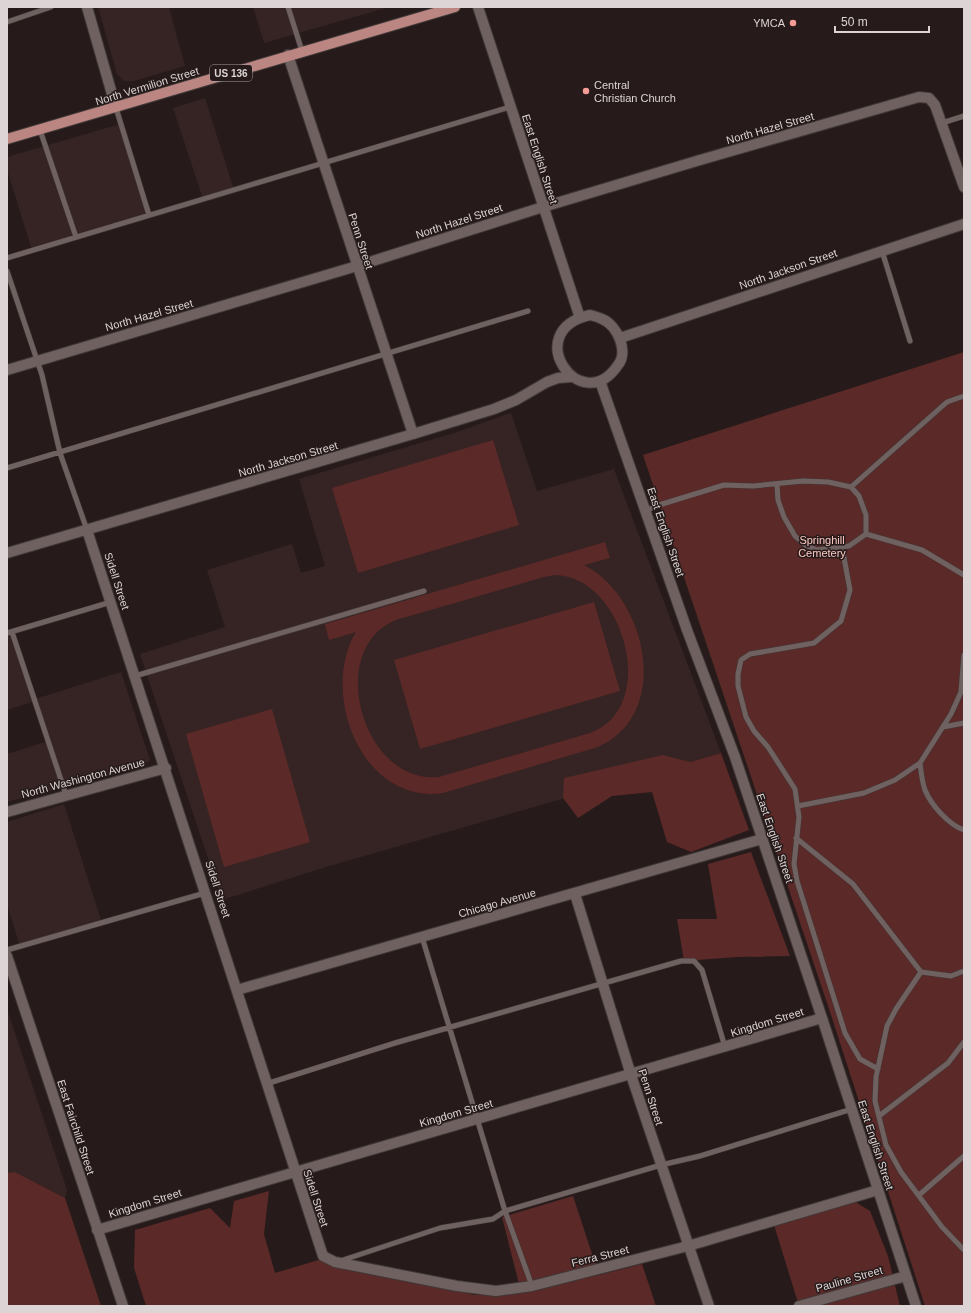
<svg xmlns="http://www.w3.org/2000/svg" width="971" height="1313" font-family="Arial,sans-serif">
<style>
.built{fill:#352423}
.green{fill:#5b2927;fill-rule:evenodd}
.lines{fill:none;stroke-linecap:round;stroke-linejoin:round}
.service-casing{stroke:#403837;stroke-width:6}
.minor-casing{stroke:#403837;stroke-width:12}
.tertiary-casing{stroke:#403837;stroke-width:12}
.primary-casing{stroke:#403837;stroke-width:12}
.service{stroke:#6f6160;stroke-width:5}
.minor{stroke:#6f6160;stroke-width:10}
.tertiary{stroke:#6f6160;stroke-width:10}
.primary{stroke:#bb8682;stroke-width:10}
.poi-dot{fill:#f59c96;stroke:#261b1a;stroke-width:1.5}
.labels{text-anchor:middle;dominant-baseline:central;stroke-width:3;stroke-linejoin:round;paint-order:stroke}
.shield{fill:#261b1a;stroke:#a69d9d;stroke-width:1}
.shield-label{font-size:10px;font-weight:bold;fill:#ddd5d5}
.poi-label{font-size:11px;fill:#ddd5d5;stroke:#261b1a;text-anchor:end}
.street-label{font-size:11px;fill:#ddd5d5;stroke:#261b1a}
.park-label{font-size:11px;fill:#fbc7c2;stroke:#261b1a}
</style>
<rect width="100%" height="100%" fill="#261b1a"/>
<path class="built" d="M98 7H169L185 66 134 81H124L117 74Z
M253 7H389L264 43Z
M205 98 234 190 203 199 173 108Z
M120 124 149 215 32 250 7 170V157Z
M511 413 537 491 614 469 721 753 326 867 222 900 140 654 225 627 207 570 292 544 301 573 325 566 299 479 454 433Z
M12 632 35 699 121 672 150 760 141 767 7 802V754L48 741 35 701 7 710V633Z
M64 804 102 923 20 946 7 905V822Z
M7 1009 67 1190 65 1198 15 1172 7 1173Z"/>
<path class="green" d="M964 352V1306H925L831 1015 643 455Z
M493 440 519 525 358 573 332 488Z
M605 542 610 558 584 565C647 597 673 714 598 747L443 793C362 805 319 693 356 632L329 640 325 624ZM556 575C625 578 660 708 590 733L439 777C363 785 324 649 396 620L544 577Z
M594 602 620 691 420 749 394 660Z
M272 709 310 842 224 867 186 734Z
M721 753 749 830 691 852 667 842 652 792 612 796 578 818 563 798 564 778 663 755 690 762Z
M751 852 790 956 737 957 684 961 677 919H717L708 864Z
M15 1172 65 1198 101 1306H7V1173Z
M269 1191 264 1234 275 1273 322 1259 475 1295 521 1292 502 1217 573 1196 599 1275 642 1264 656 1306H146L134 1268 135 1230 210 1208 230 1228 234 1201Z
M854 1201 870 1211 888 1256 900 1306H799L774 1225Z"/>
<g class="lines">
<g class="service-casing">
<path id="service" d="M288 7 302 51
M7 22 51 7
M116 108 149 215
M942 123 964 116
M40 130 76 237
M882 251 910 341
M7 258 510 107
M7 271 42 375 60 453 87 530
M7 468 528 311
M851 487 947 402 964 396
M645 511 659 505 724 485 753 486 803 481 828 482 851 487 859 496 866 515V534L849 546 817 550 805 545 795 536 784 517 778 500 777 485
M866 534 922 550 964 575
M842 547 850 590 841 621 814 643 750 654 741 660 738 674V686L746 717 754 731 768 747 795 789 799 817 794 864 797 881 845 1033 860 1059 878 1069
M12 632 66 795
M7 633 111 602
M135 676 424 591
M943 727 964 723
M920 763C921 772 922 782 925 790 931 805 949 825 964 830
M798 806 864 793 895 780 920 763 951 714 961 692 964 655
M796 838 853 884 921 972 951 976 964 971
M422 937 505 1211 532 1286
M7 950 205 893
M921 972 896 1009 887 1026 876 1077 875 1101 886 1145 901 1172 942 1227 964 1250
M266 1084 395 1043 681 961H694L702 970 725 1047
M879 1116 948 1063 964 1042
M919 1195 964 1156
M340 1261 440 1228 493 1219 505 1211 661 1165 700 1156 852 1109"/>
</g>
<g class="minor-casing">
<path id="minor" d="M87 7 116 108
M478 7 580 318
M288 55 413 434
M590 315C594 316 598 317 602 319 617 325 629 351 618 365 581 420 519 331 590 315Z
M620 338 964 224
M7 370 357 266 543 207 700 160 919 97 929 98 935 105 964 187
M600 381 687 630 735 757 822 1018 916 1306
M87 530 323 1256 335 1262 457 1286 496 1291 532 1286 688 1246 878 1190
M7 553 413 434 494 409 516 400 547 382 558 378 571 377
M7 812 166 768
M575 894 631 1075 709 1306
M237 990 762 839
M97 1230 822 1018
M799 1306 906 1276"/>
</g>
<g class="tertiary-casing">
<path id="tertiary" d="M7 956 123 1306"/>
</g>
<g class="primary-casing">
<path id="primary" d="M7 139 455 7"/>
</g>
<use href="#service" class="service"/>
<use href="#minor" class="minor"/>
<use href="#tertiary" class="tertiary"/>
<use href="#primary" class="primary"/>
</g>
<g class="poi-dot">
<circle cx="793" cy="23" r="4"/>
<circle cx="586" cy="91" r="4"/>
</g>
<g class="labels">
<rect class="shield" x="210" y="65" width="42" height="16" rx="3"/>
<g class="shield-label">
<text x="231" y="73">US 136</text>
</g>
<g class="poi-label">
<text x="785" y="23">YMCA</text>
<text x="594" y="85" text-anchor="start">Central<tspan x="594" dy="13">Christian Church</tspan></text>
</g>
<g class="street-label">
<text transform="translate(147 86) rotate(-17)">North Vermilion Street</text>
<text transform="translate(770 128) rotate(-16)">North Hazel Street</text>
<text transform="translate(540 159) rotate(72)">East English Street</text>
<text transform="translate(459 221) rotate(-18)">North Hazel Street</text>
<text transform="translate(361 241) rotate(72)">Penn Street</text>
<text transform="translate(788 269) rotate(-19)">North Jackson Street</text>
<text transform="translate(149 315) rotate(-16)">North Hazel Street</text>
<text transform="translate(288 459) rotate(-16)">North Jackson Street</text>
<text transform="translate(666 532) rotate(71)">East English Street</text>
<text transform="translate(117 581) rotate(72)">Sidell Street</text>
<text transform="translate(83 778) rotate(-15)">North Washington Avenue</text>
<text transform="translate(775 838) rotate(71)">East English Street</text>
<text transform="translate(218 889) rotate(72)">Sidell Street</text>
<text transform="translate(497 903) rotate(-16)">Chicago Avenue</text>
<text transform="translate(767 1022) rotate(-17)">Kingdom Street</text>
<text transform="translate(651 1097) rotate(72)">Penn Street</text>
<text transform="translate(456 1113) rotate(-16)">Kingdom Street</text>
<text transform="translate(76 1127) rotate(72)">East Fairchild Street</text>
<text transform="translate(876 1145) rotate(72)">East English Street</text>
<text transform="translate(316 1198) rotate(72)">Sidell Street</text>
<text transform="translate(145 1203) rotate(-17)">Kingdom Street</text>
<text transform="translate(600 1256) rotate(-14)">Ferra Street</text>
<text transform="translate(849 1279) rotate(-16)">Pauline Street</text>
</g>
<g class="park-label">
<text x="822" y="540">Springhill<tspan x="822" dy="13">Cemetery</tspan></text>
</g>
</g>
<rect width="971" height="1313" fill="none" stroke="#ddd5d5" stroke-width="16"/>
<path d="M835 26v6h94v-6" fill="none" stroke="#ddd5d5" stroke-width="2"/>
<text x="841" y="26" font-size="12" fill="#ddd5d5" stroke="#261b1a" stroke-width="3" paint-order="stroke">50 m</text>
</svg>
